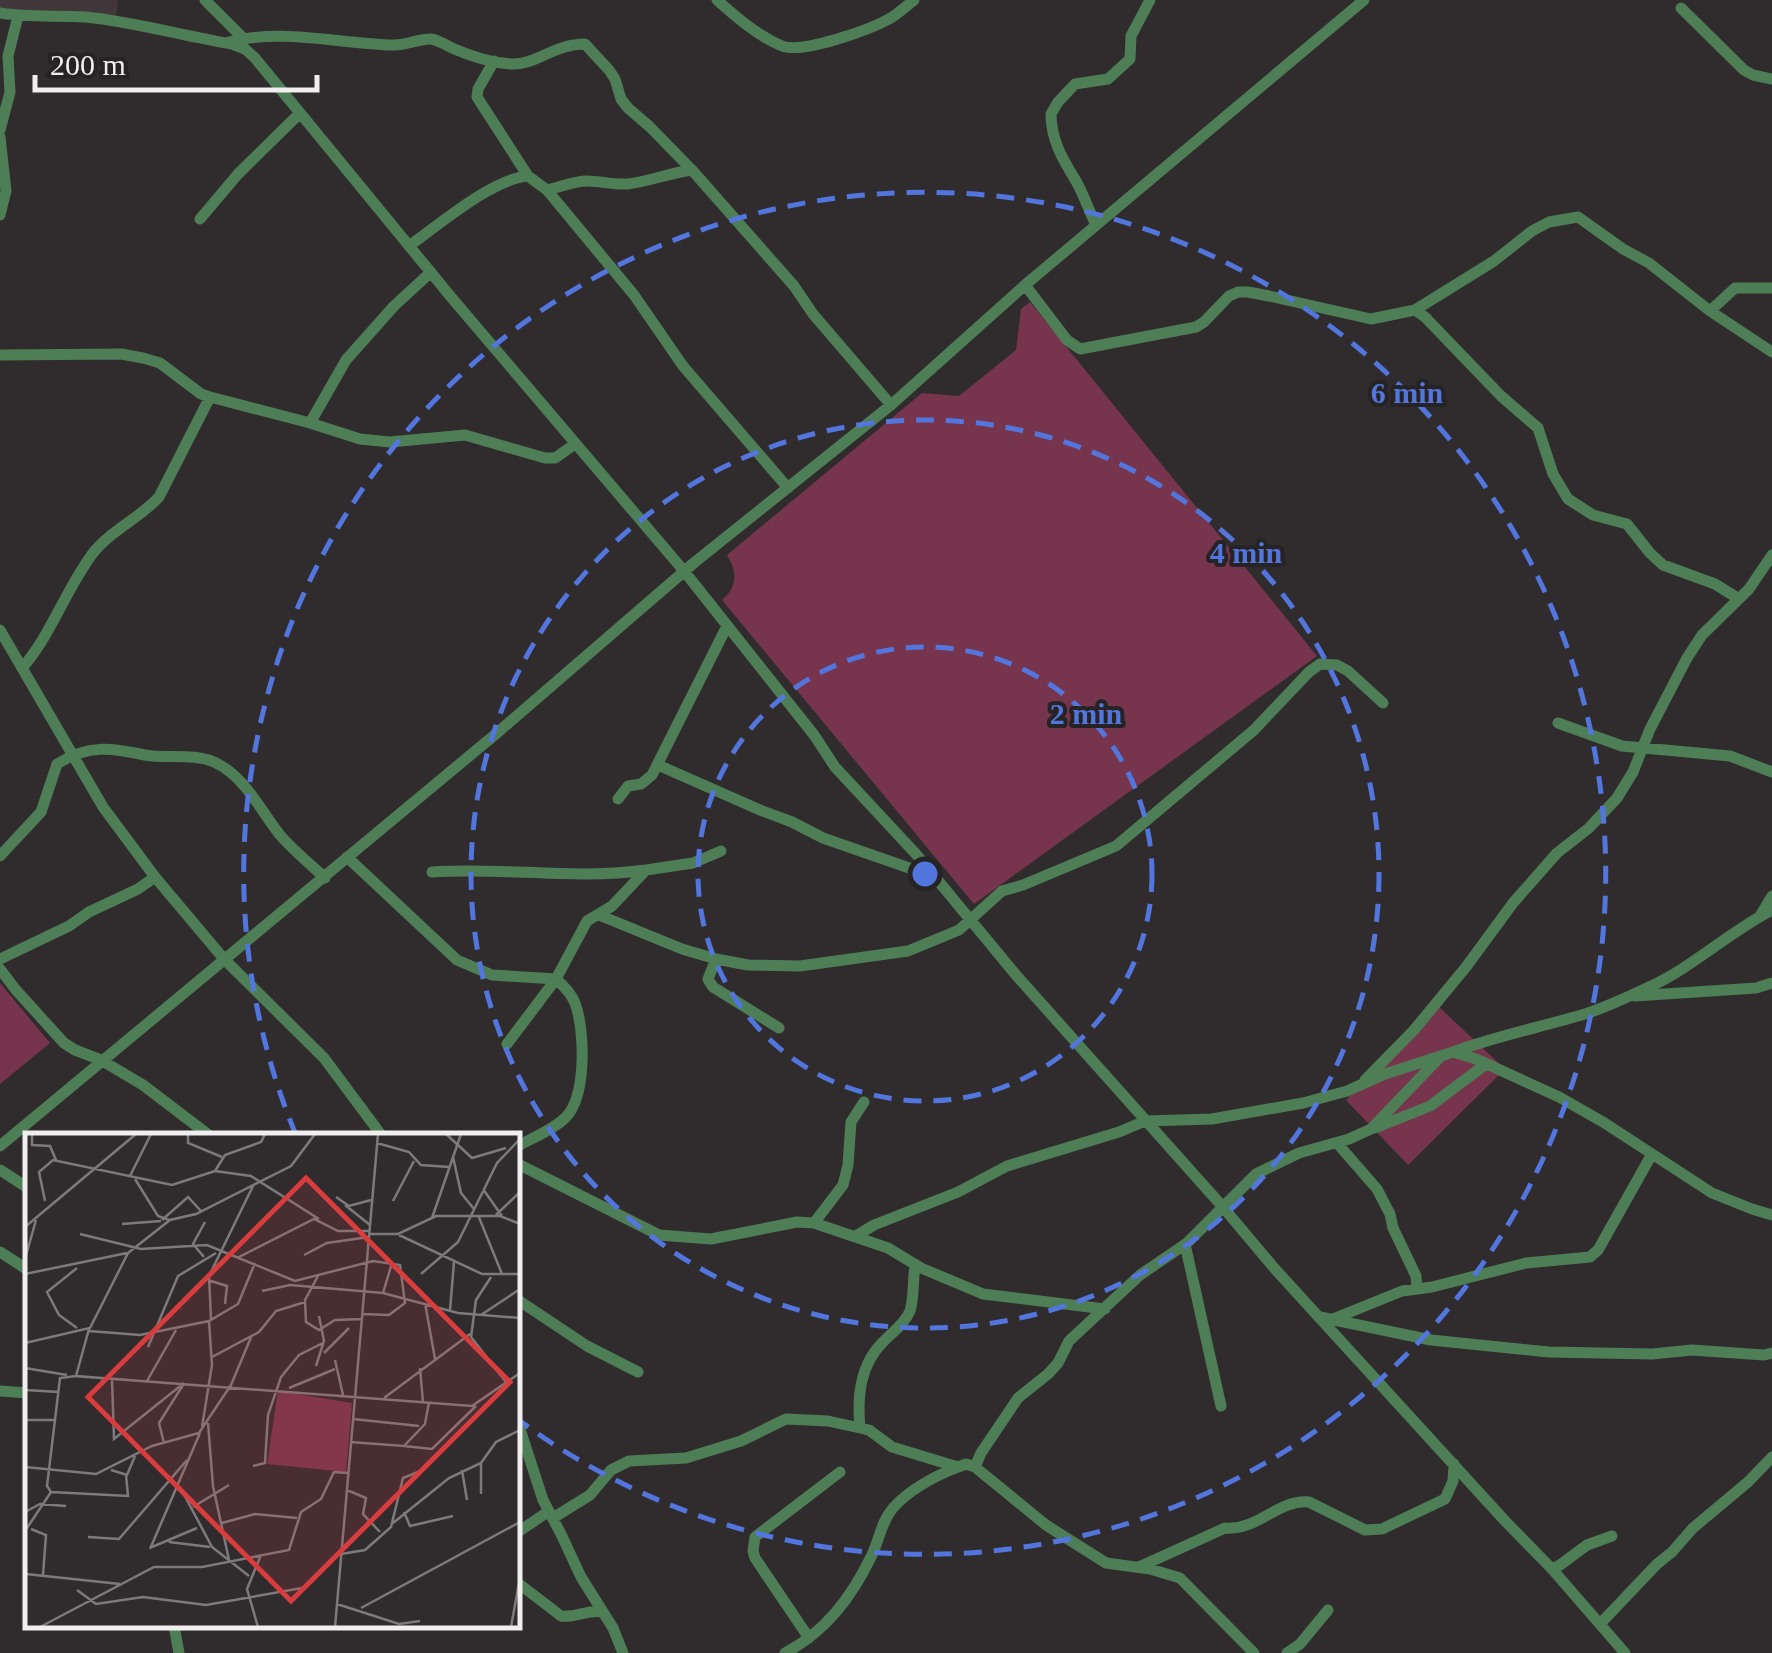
<svg xmlns="http://www.w3.org/2000/svg" width="1772" height="1653" font-family="Georgia,serif">
<style>
.built{fill:#413639}
.green{fill:#76354d}
.lines{fill:none;stroke-linecap:round;stroke-linejoin:round}
.minor{stroke:#4e7e56;stroke-width:11}
.ring{fill:none;stroke:#5276de;stroke-width:5;stroke-dasharray:18 12}
.inset-road{fill:none;stroke:#7d7a7b;stroke-width:2.5}
.view{fill:#d93c3c;fill-opacity:0.15;stroke:#d93c3c;stroke-width:5}
.inset-edge{fill:none;stroke:#f0eeef;stroke-width:5}
.centre{fill:#5276de;stroke:#262324;stroke-width:5}
.ring-label{font-size:30px;text-anchor:middle;font-weight:bold;fill:#5276de;stroke:#262324;stroke-width:8;stroke-linejoin:round;paint-order:stroke}
</style>
<rect width="100%" height="100%" fill="#302c2e"/>
<path class="built" d="M0 0H118L116 15 12 10 0 8Z"/>
<path class="green" d="M1030 302 1317 656 974 904 722 600C738 586 737 572 727 555L922 393 959 396 1016 350 1021 309Z
M0 983 50 1043 0 1084Z
M1439 1007 1505 1069 1408 1165 1346 1100Z"/>
<g class="lines">
<path class="minor" d="M205 0 243 38
M717 0C736 17 758 36 782 46 802 54 869 30 889 19 898 14 906 6 914 0
M1681 8 1744 70 1753 75 1772 79
M0 13C28 18 57 15 86 17 135 22 183 36 232 44L245 49 255 58 451 297 684 571 814 735 835 767 916 854 1016 975 1222 1206 1275 1269 1506 1522 1552 1569 1625 1653
M226 43C278 27 340 44 394 45 407 45 422 38 431 39 438 40 446 45 452 48 470 56 493 63 512 64 536 65 554 44 585 44L609 70 615 79 621 99 628 108 650 127 692 170
M494 61 478 89 477 97 528 176
M0 130 10 92 8 56 18 16
M0 137 6 191 0 215
M547 190 634 295 683 366 788 488
M200 219 238 174 299 114
M1096 225C1089 211 1084 195 1076 181 1063 160 1051 140 1051 114L1058 102 1075 84 1108 79 1130 59 1131 36 1150 0
M409 246C440 224 492 179 528 176L547 190C560 187 574 181 587 181 601 181 614 185 628 184 650 181 670 173 692 170L794 286 813 314 891 405
M1025 285 1067 340 1080 349 1196 327 1204 322 1229 296 1238 292H1248L1269 296 1371 319 1415 310 1494 261 1532 231 1549 222 1578 217 1623 249 1649 263 1710 311 1772 352
M1415 310 1425 317 1501 396 1538 428 1553 474 1568 499 1593 515 1627 524 1650 553 1663 565 1715 584 1739 599
M1710 311 1735 288H1772
M0 355 121 354 143 358 160 363 201 394 210 397 310 423 360 439 390 442 465 435 545 458H555L575 444
M310 423 346 360 394 306 431 272
M0 630 103 807 155 877 224 959 324 1058 382 1136
M23 667C52 633 66 589 93 553 110 531 140 518 159 497L210 397
M1558 723 1622 746 1730 756 1772 772
M658 765 760 810 792 822 823 838 912 869H928
M618 799 628 786 641 784 652 775 727 626
M0 856 41 812 57 764C88 744 112 748 145 755 168 759 193 753 214 762 245 776 260 810 280 835 293 850 310 864 325 878
M347 857 457 960 492 975 556 979C564 986 571 993 575 1003 585 1030 587 1097 565 1118 553 1130 532 1138 518 1146
M432 872C503 867 575 880 646 870
M599 915 682 949 716 959 748 965 800 966 908 951 959 930 1002 891 1023 885 1116 846 1254 730 1309 672 1320 664 1337 665 1348 671 1383 703
M1760 916 1772 896
M0 959 69 926 89 912 138 889 155 877
M716 959 708 979 713 987 779 1028
M0 969 16 990 64 1043 75 1050 101 1060 143 1085 210 1136
M1635 996 1756 988 1772 983
M507 1044 556 979 587 921 612 906 646 870 693 863 721 851
M1453 1052C1496 1036 1541 1027 1585 1014 1607 1007 1628 997 1649 987 1693 967 1729 932 1772 910
M1365 1080 1414 1030 1466 967 1513 903 1557 853 1589 828 1617 798 1633 772 1650 729 1687 658 1702 635 1749 589 1772 555
M1375 1128 1430 1106 1486 1064
M1337 1143 1377 1189 1390 1214 1393 1228 1416 1276 1417 1289
M0 1146 497 733 695 562 891 405 1025 285 1364 0
M518 1164 659 1235 711 1239 797 1222 814 1223 888 1248 921 1268 983 1294 1105 1309
M0 1170 28 1188
M814 1223 843 1185 848 1165 851 1122 864 1102
M856 1236 874 1225 958 1192 1007 1166 1119 1132 1145 1121 1212 1119 1303 1103 1347 1091 1385 1074 1453 1052 1476 1059 1559 1097 1603 1122 1712 1193 1752 1209 1772 1215
M1185 1244 1221 1406
M0 1252 28 1270
M518 1300 587 1346 638 1372
M1320 1317 1431 1340 1549 1352 1652 1354 1692 1350 1764 1355 1772 1353
M1333 1319 1402 1291 1432 1287 1526 1263 1590 1257 1598 1250 1652 1154
M0 1391 28 1393
M518 1423 543 1500 561 1534 581 1577 613 1628 623 1653
M860 1428C857 1396 860 1364 884 1341 893 1332 905 1323 910 1311 914 1299 913 1278 915 1264
M975 1467 981 1453 1018 1398 1048 1374 1058 1363 1069 1341 1140 1275 1187 1243 1256 1174 1299 1153 1349 1139 1371 1129 1440 1057
M553 1518 590 1495 611 1470 629 1461 686 1458 741 1441 786 1419 828 1421 860 1428 869 1430 892 1447 958 1467 966 1464 975 1467 1046 1525 1106 1563 1150 1569 1180 1578 1254 1653
M518 1532 549 1511
M1139 1567 1225 1528C1258 1531 1278 1499 1309 1502L1365 1530 1382 1529 1445 1499 1453 1481 1454 1464
M1552 1569 1560 1565 1587 1545 1612 1536
M518 1583 561 1616C576 1618 588 1609 603 1612
M1600 1624 1657 1564 1672 1552 1693 1528 1748 1482 1772 1457
M174 1626 179 1653
M809 1638 755 1558 753 1551 755 1537 840 1472
M785 1653C825 1632 851 1598 871 1557 879 1541 881 1522 893 1508 910 1489 935 1476 958 1467
M1287 1653 1300 1644 1328 1610"/>
</g>
<g class="ring">
<circle cx="925" cy="874" r="227"/>
<circle cx="925" cy="874" r="454"/>
<path d="M296 1135A681 681 0 1 1 520 1421"/>
</g>
<g transform="translate(25 1133)">
<rect width="495" height="495" fill="#302c2e"/>
<path d="M253 258 327 270 321 339 242 331Z" fill="#76354d"/>
<path class="inset-road" d="M7 1V12L25 13 31 27M163 1V10L197 24M421 1 447 25 481 15M352 10 384 19 396 32 424 34M428 24 436 60 449 76M190 38 200 22 236 9 240 1M105 43 126 1M110 46 133 83 144 87M458 56 477 83M311 64 324 73 346 67M20 68 14 39 28 27 147 52 190 38 226 43 294 86M368 68 389 28M320 72 345 92M453 82 477 141M471 82 495 59M407 85 436 1M137 87 163 64 176 78M97 91 136 88M0 94 111 1M55 101 116 116 182 112 270 148 348 128 375 132 380 170 364 182 337 181M345 101H373L411 83H475L495 91M374 102 457 141H495M279 122 302 110 344 104M179 124 168 111 180 89M212 125 289 86 313 98H344M0 126 11 87M52 135 22 159 34 182 52 195M0 141 102 120M396 141 433 109 472 30 495 6M293 143 280 167 281 189 294 197 310 187 337 186M466 144 451 167 446 204 481 249M183 147 202 153 200 171M237 158 265 152 358 160 433 180 495 185M358 160 367 130M400 170 410 226M425 177 429 129M456 182 495 156M186 186 184 143 228 53M64 196 51 243 447 273 495 240M64 198 115 202 184 188 213 171 230 130M0 210 65 195 103 120 145 87 171 81 266 33 290 1M123 214 153 143 191 120M299 220 324 195M187 224 234 199 251 178 280 169M310 227 318 262M291 233 299 208 294 183M0 235 42 242M395 235 398 269M87 246 89 306 159 250M122 248 151 197M264 255 310 236M0 257 34 259M359 265 445 201M328 286 394 293M0 287H31M183 290 188 353 204 427M177 294 187 232 184 188M325 309 379 313 400 291 404 269M139 310 134 290 158 252M379 313 407 316 451 273M456 330V361M228 333 240 330 243 282 256 244 274 222 298 210M0 334 71 341 127 313 174 300 206 252 227 202M86 337 102 342 110 323M437 337 442 367M155 354 187 414 224 443M322 357 341 365 338 381 355 399M26 359 103 363 101 342M168 374 204 352M0 379 15 371 41 373M379 379 385 393 428 383M197 390 230 381 272 385M368 390 424 345 456 330 471 309 495 297M6 396 21 402 18 442M0 398 26 359 22 353 35 245 51 243M63 404 94 406 162 327M144 409 185 414M127 414 172 395M125 416 175 300M316 421 340 417 366 394 378 345 398 337M1 441 95 451M52 457 71 471 118 464 181 472 277 455M312 471 374 491 395 488M336 475 495 389M15 494 129 434H177L264 417 276 379 296 366 309 339 323 340M233 494 222 456 236 422M310 494 353 1M486 494 494 450"/>
<path class="view" d="M281 45 485 249 266 468 63 264Z"/>
<rect width="495" height="495" class="inset-edge"/>
</g>
<circle cx="925" cy="874" r="15" class="centre"/>
<g class="ring-label">
<text x="1407" y="403">6 min</text>
<text x="1246" y="563">4 min</text>
<text x="1086" y="724">2 min</text>
</g>
<path d="M35 75v15h282v-15" fill="none" stroke="#f0eeef" stroke-width="5"/>
<text x="50" y="75" font-size="30" fill="#f0eeef" stroke="#262324" stroke-width="8" paint-order="stroke">200 m</text>
</svg>
